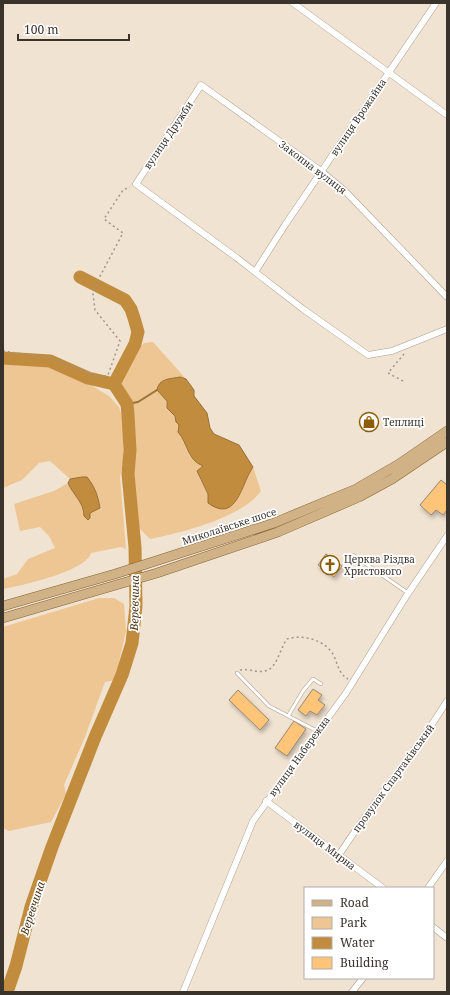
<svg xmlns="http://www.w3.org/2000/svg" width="450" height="995" font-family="'Noto Serif',serif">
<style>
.green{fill:#edc693}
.water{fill:#c18c3d;stroke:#987138}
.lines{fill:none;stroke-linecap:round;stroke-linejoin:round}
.stream{stroke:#987138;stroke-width:2}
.river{stroke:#c18c3d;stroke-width:13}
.building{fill:#fec578;stroke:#948776;filter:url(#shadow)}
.service-casing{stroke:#ac9e8d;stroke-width:4}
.minor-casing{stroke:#ac9e8d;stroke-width:7}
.primary-casing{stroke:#866432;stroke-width:10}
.path{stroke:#9f9588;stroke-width:1.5;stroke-dasharray:2 3;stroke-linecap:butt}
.service{stroke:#fff;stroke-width:3}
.minor{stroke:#fff;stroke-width:6}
.primary{stroke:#d0b286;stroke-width:9}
.labels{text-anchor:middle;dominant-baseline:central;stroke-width:3.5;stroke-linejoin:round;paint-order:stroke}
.street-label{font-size:10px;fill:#39332c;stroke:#fff}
.poi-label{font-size:10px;fill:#39332c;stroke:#fff;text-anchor:start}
.water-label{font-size:11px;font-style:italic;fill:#4c3514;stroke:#fff}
</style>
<defs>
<filter id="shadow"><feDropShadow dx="1.5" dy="3" stdDeviation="2" flood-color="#0004"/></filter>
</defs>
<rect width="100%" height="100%" fill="#f1e3d1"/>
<path class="green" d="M153 342 186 379 180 377 163 380 167 408 175 416 176 422 179 425 178 432C188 443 187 460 204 466L199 477 208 494 241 492 247 475 253 467 261 491C243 517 181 533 150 539L140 529 133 488V410C132 407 131 403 129 400 124 393 118 393 119 383L135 353 144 343Z
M3 356 31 358 86 382 109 396 119 407 123 419V463L120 477 126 549 121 547 91 553C87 571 20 586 3 589V579L17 574 28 559 55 548 49 536 40 527 20 531 14 504 54 491 68 483C74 495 84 502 85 516L88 519 82 477 70 479 50 461 39 463 22 480 3 488Z
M99 598H114L124 604 126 631 115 680 105 682 85 737 64 785 66 794 51 822 9 831 3 828V627Z"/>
<path class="water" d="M180 377 186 379 194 390V396L207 413 210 428 214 434 239 445 253 467C241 484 237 524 208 503V494L197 471 203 466C187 460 188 443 178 432L179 425 176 422 175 416 167 408V401L157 390C159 378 170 379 180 377Z
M82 477H87C95 487 98 496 100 508L90 513V518L88 520 84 516C84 502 73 495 68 483L70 479Z"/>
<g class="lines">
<path class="stream" d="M127 404 138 402 157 390"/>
<path class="river" d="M80 277 125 300 131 309 134 318 138 332 135 344 114 384
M3 358 50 361 88 378 114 384 127 404 128 415 130 450 128 474 135 547 136 606 132 643 122 675 95 737 52 847 31 907 16 966 7 992"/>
</g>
<path class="building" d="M441 480 447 485V510L443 515 436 510 431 515 420 505Z
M326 554 342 566 334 577 318 565Z
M313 689 322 695 318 700 325 705 317 715 310 711 306 716 298 710Z
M238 690 269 720 260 730 229 700Z
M294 721 306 729 287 756 275 748Z"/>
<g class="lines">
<g class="service-casing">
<path id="service" d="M353 555 408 593
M237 673 269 706 317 731
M288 716 303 691 313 679 321 684"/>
</g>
<g class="minor-casing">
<path id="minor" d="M293 3 447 115
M255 272 285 225 436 3
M447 297 345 191 321 171 201 85 136 184 237 258 303 309 368 355 392 351 447 329
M266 801 383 888
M339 855C373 802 414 755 447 701
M428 888 447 861
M433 927 447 938
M183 992 253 821 346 693 407 595 447 536
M352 992 363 978"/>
</g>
<g class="primary-casing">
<path id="primary" d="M3 606 115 574 274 523 356 489 399 464 447 431
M3 618 157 573 278 532 359 497 392 479 447 442"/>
</g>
<path class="path" d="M3 351 52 358 99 377 108 375 120 341 95 310 93 294 98 280 123 233 104 219 123 190 130 187
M403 381 388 373 404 354
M240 670C248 668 257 673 265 671 277 669 280 648 287 639 303 634 326 640 334 656 338 665 339 674 348 679"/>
<use href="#service" class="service"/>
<use href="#minor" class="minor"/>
<use href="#primary" class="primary"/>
</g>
<defs>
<g id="shop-ring" transform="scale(1)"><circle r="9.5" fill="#fff" stroke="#8c5d05" stroke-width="1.5"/><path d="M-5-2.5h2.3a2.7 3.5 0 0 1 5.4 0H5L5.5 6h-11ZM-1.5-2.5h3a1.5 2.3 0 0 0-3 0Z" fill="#8c5d05"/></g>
<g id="church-ring" transform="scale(1)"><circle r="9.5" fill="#fff" stroke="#8c5d05" stroke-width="1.5"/><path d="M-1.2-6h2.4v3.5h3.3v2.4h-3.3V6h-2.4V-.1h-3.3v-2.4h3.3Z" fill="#8c5d05"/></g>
</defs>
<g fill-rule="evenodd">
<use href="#shop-ring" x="369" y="422"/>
<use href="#church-ring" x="330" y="565"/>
</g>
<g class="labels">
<g class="street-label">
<text transform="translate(358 117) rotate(-56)">вулиця Врожайна</text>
<text transform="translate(168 135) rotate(-56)">вулиця Дружби</text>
<text transform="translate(313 167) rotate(37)">Закопна вулиця</text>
<text transform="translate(229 526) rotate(-18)">Миколаївське шосе</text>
<text transform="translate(299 756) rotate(-54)">вулиця Набережна</text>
<text transform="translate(393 778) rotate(-54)">провулок Спартаківський</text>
<text transform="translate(325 845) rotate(37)">вулиця Мирна</text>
</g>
<g class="poi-label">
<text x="383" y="422">Теплиці</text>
<text x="344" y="559">Церква Різдва<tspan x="344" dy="12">Христового</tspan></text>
</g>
<g class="water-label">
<text transform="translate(134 603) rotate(-89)">Веревчина</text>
<text transform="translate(32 908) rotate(-72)">Веревчина</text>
</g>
</g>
<rect width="450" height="995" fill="none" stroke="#39332c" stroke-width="8"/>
<rect x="304" y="887" width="130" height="92" fill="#ffffff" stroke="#b0adab"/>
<rect x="312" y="900" width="20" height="6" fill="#d0b286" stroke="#b0adab"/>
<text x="340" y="907" font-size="12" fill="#39332c">Road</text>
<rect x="312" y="917" width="20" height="12" fill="#edc693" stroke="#b0adab"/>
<text x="340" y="927" font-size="12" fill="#39332c">Park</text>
<rect x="312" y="937" width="20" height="12" fill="#c18c3d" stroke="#b0adab"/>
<text x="340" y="947" font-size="12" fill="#39332c">Water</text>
<rect x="312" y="957" width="20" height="12" fill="#fec578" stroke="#b0adab"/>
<text x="340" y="967" font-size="12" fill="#39332c">Building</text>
<path d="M18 34v6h111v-6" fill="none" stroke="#39332c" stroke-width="2"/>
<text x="24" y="34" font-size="12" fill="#39332c" stroke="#ffffff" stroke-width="3" paint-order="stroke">100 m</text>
</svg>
